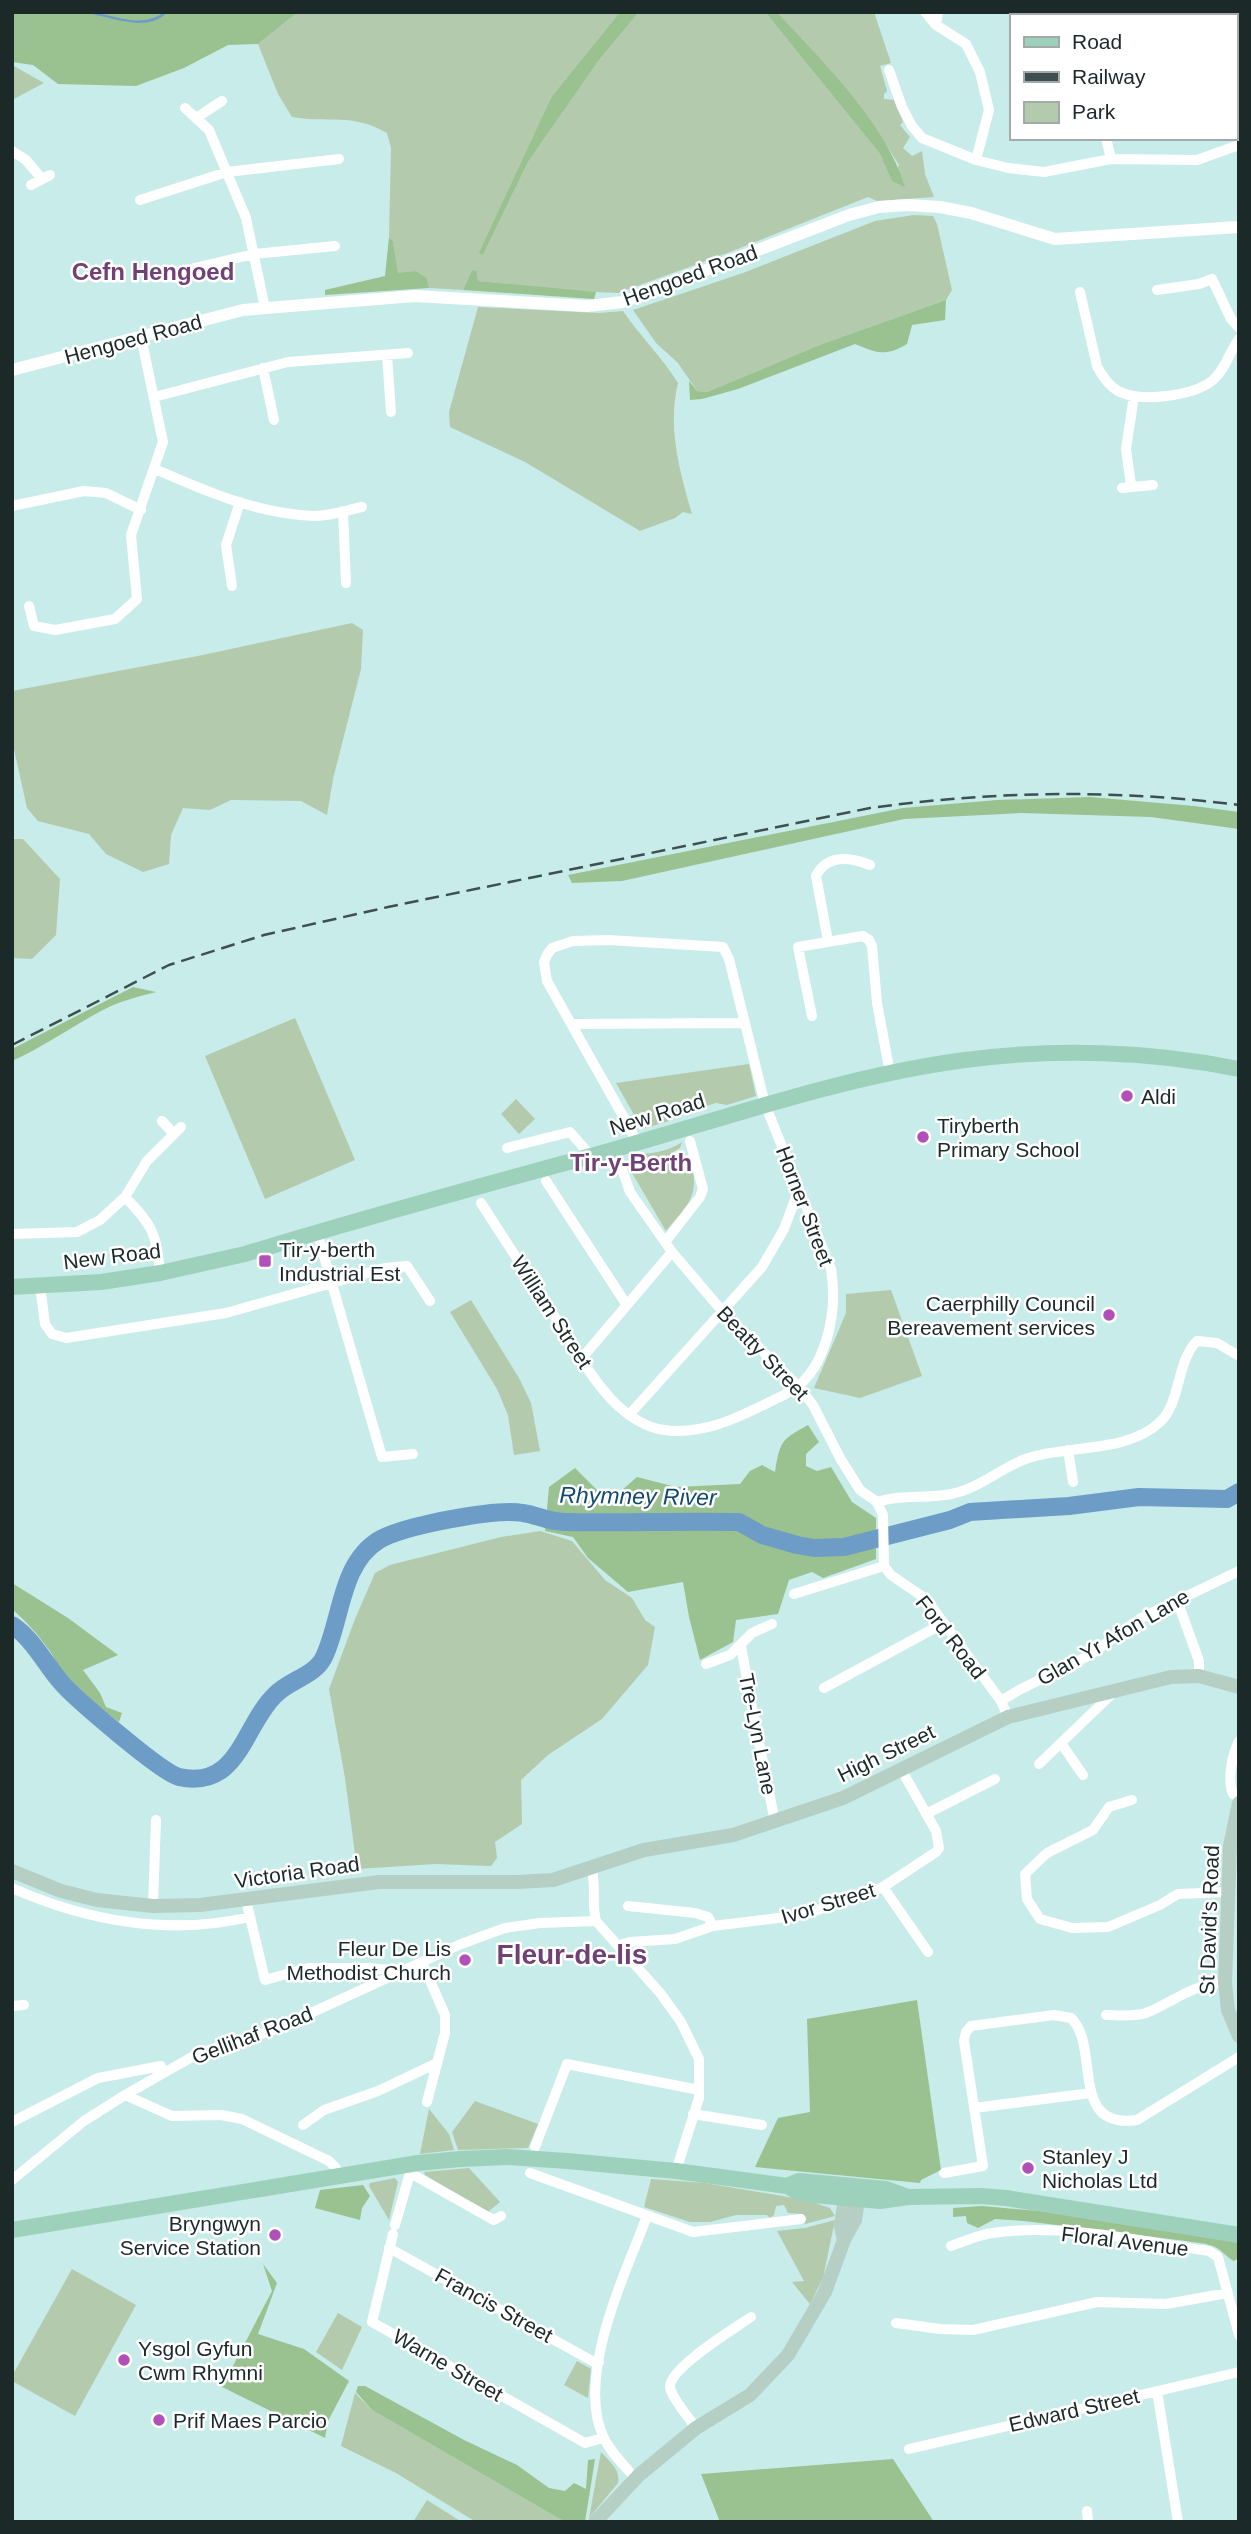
<svg xmlns="http://www.w3.org/2000/svg" width="1251" height="2534" font-family="Helvetica,sans-serif">
<style>
.green{fill:#b3caad}
.forest{fill:#9ac190}
.lines{fill:none;stroke-linecap:round;stroke-linejoin:round}
.stream{stroke:#6d9dc6;stroke-width:2.5}
.river{stroke:#6d9dc6;stroke-width:18}
.minor{stroke:#fff;stroke-width:10}
.tertiary{stroke:#fff;stroke-width:12}
.secondary{stroke:#b6cfc5;stroke-width:14}
.primary{stroke:#9ed1bc;stroke-width:16}
.rail{stroke:#3d4f4f;stroke-width:2.5;stroke-dasharray:14 7;stroke-linecap:butt}
.poi-dot{fill:#b150b9;stroke:#fff;stroke-width:2.5}
.labels{text-anchor:middle;dominant-baseline:central;stroke-width:5;stroke-linejoin:round;paint-order:stroke}
.street-label{font-size:21px;fill:#1b2929;stroke:#fff}
.poi-label{font-size:21px;fill:#1b2929;stroke:#fff;text-anchor:start}
.water-label{font-size:23px;font-style:italic;fill:#124971;stroke:#fff}
.quarter-label{font-size:24px;font-weight:bold;fill:#714175;stroke:#fff}
.district-label{font-size:28px;font-weight:bold;fill:#714175;stroke:#fff}
</style>
<rect width="100%" height="100%" fill="#c7ecea"/>
<path class="green" d="M298 12H620L552 96 483 255 528 162 599 60 639 12H765L880 154 892 180 899 165 869 118 777 12H874L891 63 880 66 887 91 884 94V99L894 100 903 122 900 125 910 137 903 148 912 156 922 151 925 174 934 197 877 201 868 197 725 254 618 293 574 291 478 281 477 271 472 270 463 290 429 288 427 278 416 271 398 274 393 241 389 237 391 148 387 133C350 112 331 124 292 117L278 94 258 44Z
M1102 12H1239V90L1235 92V16H1104Z
M12 65 44 83 12 100Z
M914 215 933 216 937 224 952 290 946 300 822 344 707 392 697 391 678 363 656 343 633 310 743 273 875 221Z
M478 307 599 313 623 311C640 336 662 357 678 383 667 428 680 472 692 514L683 512 675 518 640 531 525 462 450 427 449 412Z
M352 623 363 630 361 669 333 779 327 815 301 801 231 800 210 810 183 808 171 835 169 864 143 872 106 854 89 834 38 821 27 808 12 740V691L203 655Z
M12 839H23L60 879 56 935 32 959 12 958Z
M295 1018 355 1160 265 1199 205 1056Z
M749 1064 756 1096 727 1105 716 1103 703 1107 701 1105 695 1106V1108L669 1121 642 1129 616 1083Z
M516 1099 535 1119 519 1134 501 1114Z
M682 1142 680 1148 673 1152 675 1160 685 1158 692 1163C699 1199 687 1205 666 1231L632 1173 631 1153C648 1155 668 1152 682 1142Z
M891 1290 922 1376 860 1398 814 1388 846 1313V1294Z
M471 1300 519 1378 531 1403 540 1451 514 1455 508 1415 497 1389 450 1312Z
M540 1531 572 1541 605 1580 632 1598 645 1620 655 1627 648 1665 602 1719 548 1755 521 1780 522 1824 495 1842 497 1858 491 1866 435 1864 357 1869 345 1778 329 1689 355 1619 375 1573 390 1565 501 1537Z
M475 2101 538 2124 528 2148 458 2150 452 2132Z
M429 2109 449 2134 454 2150 420 2154Z
M469 2168 500 2202 488 2212 425 2175 424 2172Z
M395 2178 398 2182 389 2220 369 2186 370 2183Z
M651 2179 705 2183 806 2200 830 2208 835 2216 805 2224 803 2214 788 2213 784 2205 776 2206 774 2215 770 2218 767 2215H736L710 2222H690L644 2207Z
M835 2220 823 2278 810 2304 792 2282 804 2281 777 2231 805 2228Z
M72 2269 136 2305 75 2416 12 2381V2376Z
M338 2313 362 2327 342 2370 316 2352Z
M577 2361 591 2369 588 2398 564 2385Z
M355 2393 372 2410 565 2522H476L396 2473 341 2446Z
M601 2452C609 2461 621 2470 618 2483L589 2518Z
M427 2500 462 2522H413Z"/>
<path class="forest" d="M12 12H298L258 44 228 45 184 68 136 86 58 84 33 65 12 62Z
M620 12H639L599 60 528 162 483 255 479 253 552 96Z
M765 12H777C823 63 885 121 905 187L892 181 880 154Z
M389 237 393 241 398 273 416 271 427 278 429 288 325 295V290L385 276Z
M472 270 477 271 478 281 596 292 594 299 463 290Z
M946 300 945 320 912 325 907 344C885 357 877 353 855 344L738 389 702 399 690 400 689 381 697 391 707 392 822 344Z
M1090 797 1194 806 1239 812V829L1151 817 1021 813 904 819 622 881 572 883 568 875 903 808 997 800Z
M133 987 156 992C136 997 117 1002 99 1012 70 1028 43 1047 12 1061V1049Z
M808 1425 819 1442 806 1454V1466L817 1471 831 1467 852 1502 876 1518V1559L823 1578 812 1572 789 1580 778 1614 736 1620 733 1642 700 1660 689 1617 683 1582 628 1592 588 1558 573 1537 545 1531 549 1487 575 1468 601 1494 613 1498 637 1477 676 1487 740 1484 750 1471 762 1465 775 1472C780 1441 781 1440 808 1425Z
M12 1583 68 1618 118 1655 83 1670 100 1693 106 1707 122 1713 119 1722C98 1706 78 1689 61 1669 56 1664 54 1656 49 1650 38 1635 27 1622 12 1609Z
M917 2000 941 2170 921 2180 920 2183 755 2167 778 2118 810 2112 807 2019Z
M363 2185 370 2196 362 2208 360 2220 315 2208 320 2190Z
M982 2206 1061 2213 1239 2242V2258L1234 2261C1226 2257 1223 2251 1215 2247 1207 2243 1196 2243 1186 2241L1024 2221 995 2219 978 2228 967 2223 966 2216 953 2217V2208Z
M263 2264 277 2283 258 2334 304 2349 349 2381 328 2421 325 2438 222 2387 272 2291Z
M358 2386H365L464 2440 517 2465 549 2488 565 2491 574 2483 586 2489 588 2460 595 2459 585 2522H565L372 2410 356 2392Z
M893 2459 934 2522H720L701 2474Z"/>
<g class="lines">
<path class="stream" d="M89 12C113 17 146 31 166 12"/>
<path class="river" d="M12 1625C33 1639 44 1662 60 1681 73 1697 162 1773 179 1777 239 1790 243 1726 275 1695 289 1680 315 1676 324 1657 342 1619 340 1564 379 1540 403 1526 495 1508 523 1513 537 1515 549 1522 564 1522 622 1523 680 1521 739 1522L762 1535 797 1545 814 1548 844 1547 950 1520 970 1512 1069 1506 1139 1497 1227 1499 1239 1492"/>
<path class="minor" d="M925 12 936 25
M938 12 936 25 966 44 980 72 989 110 976 160
M889 70 902 107 912 126 922 138 976 160 1008 168 1044 172 1111 159 1197 160 1239 145
M185 108 209 130 246 218 265 308
M196 118 222 101
M1106 138 1111 159
M12 151 26 160 42 179
M31 185 50 175
M140 200 227 172 339 159
M157 277 254 254 335 246
M1157 290 1199 284 1212 279 1231 319 1239 328
M1080 292 1097 366C1102 376 1108 385 1118 391 1140 403 1194 396 1213 380 1226 369 1229 352 1239 339
M387 355 391 412
M263 368 274 420
M154 397 288 362 408 353
M155 469C205 491 258 514 314 516 330 516 347 510 362 507
M1131 485 1126 449 1134 396
M1122 488 1153 485
M12 506 84 491 106 493 141 510
M343 511 346 583
M232 586 226 545 240 502
M29 606 34 626 55 630 115 619 137 599 131 535 163 442 141 337
M828 941 816 876C827 854 850 857 870 865
M812 1016 798 947 863 936 869 940 872 946 877 1003 890 1073
M572 1024 743 1023
M162 1121 174 1134
M507 1148 570 1132 591 1156
M615 1149 630 1192 672 1252 723 1312 799 1387 813 1405 840 1458 860 1490 877 1502 883 1515 884 1566
M546 1181 626 1304
M125 1197C153 1226 156 1232 160 1273
M481 1203C508 1245 535 1286 562 1328 578 1353 593 1381 614 1402 628 1416 644 1427 664 1430 708 1436 746 1413 784 1395 827 1375 838 1311 831 1269L765 1104 729 959 723 947 608 940 573 941 552 948 547 955 544 962 547 981 632 1132 636 1143
M317 1232 382 1457 413 1454
M12 1234 77 1232 100 1220 125 1197 147 1161 181 1127
M665 1242 700 1197 703 1189 690 1141
M40 1286 45 1324 52 1334 66 1338 226 1313 385 1268 407 1266 430 1301
M582 1358 672 1252
M629 1415 762 1267 784 1229 799 1189
M1068 1450 1073 1482
M877 1502C902 1494 926 1499 951 1494 978 1489 998 1470 1023 1460 1064 1444 1127 1454 1160 1422 1181 1403 1176 1362 1197 1341L1217 1343 1239 1356
M884 1566 891 1575 926 1599 1001 1701 1008 1717
M794 1594 884 1566
M1177 1600 1199 1661V1676
M741 1646 754 1718 775 1822
M706 1664 730 1655 752 1633 772 1624
M824 1688 944 1623
M1001 1701 1019 1690 1090 1655 1141 1618 1239 1571
M1239 1741C1232 1755 1227 1780 1233 1794L1239 1797
M1061 1743 1083 1775
M1039 1764 1114 1692
M1132 1800 1109 1807 1093 1830 1047 1853 1025 1874 1027 1899 1040 1919 1072 1928 1108 1927 1160 1905 1178 1894 1228 1892
M926 1814 995 1779
M591 1867C597 1885 591 1903 596 1921L661 1994 681 2022 699 2059V2098L676 2171
M883 1887 928 1952
M12 1888C86 1921 170 1936 250 1917
M246 1900 265 1980 308 1968H369L400 1971
M153 1906 156 1820
M628 1906 695 1913 708 1917 713 1926
M619 1945 630 1942 675 1939 713 1926 803 1915 883 1887 936 1852 939 1848 936 1831 901 1769
M422 1962 445 2015V2033L427 2102
M12 2006 24 2005
M1106 2015C1118 2015 1135 2017 1146 2013 1173 2002 1194 1983 1225 1983
M125 2095 172 2116 221 2115 242 2119 329 2161 336 2168 338 2177
M974 2108 1091 2093
M693 2114 762 2125
M12 2122 98 2078 161 2066
M303 2125 324 2110 378 2091 437 2063
M535 2147 567 2064 699 2090
M410 2173 490 2218 494 2220 501 2216
M530 2173 693 2232 801 2219
M944 2173 983 2166 964 2041 966 2032 971 2026 1054 2015 1071 2018C1101 2046 1068 2130 1137 2120L1239 2057
M12 2180 84 2121 125 2095 199 2053 274 2030 461 1944 505 1928 540 1923 596 1921
M395 2225 410 2173 409 2167
M393 2234 372 2322 585 2443 603 2438
M951 2246C964 2241 979 2235 992 2233 1064 2223 1138 2241 1209 2251L1218 2257 1239 2335
M389 2248 594 2362H599
M896 2323 940 2329 973 2330 1097 2302 1166 2304 1228 2293
M1157 2391 1178 2522
M696 2428C690 2419 671 2397 670 2387 669 2368 735 2328 751 2317
M909 2449 1239 2372
M635 2478C624 2465 610 2452 603 2436 576 2375 625 2275 647 2216
M1087 2511 1088 2522"/>
<path class="tertiary" d="M12 370 243 310 415 296 587 306 623 302 849 215 879 207 908 205 940 207 971 213 1055 239 1239 227"/>
<path class="secondary" d="M1239 1803 1230 1846 1225 1983 1228 2010 1239 2036
M12 1871 61 1891 97 1900 153 1906 200 1905 379 1882H517L553 1880 644 1850 733 1835 843 1798 1008 1717 1171 1677 1199 1676 1239 1687
M844 2240 841 2227 846 2189
M595 2522 639 2475 696 2428 750 2395 788 2355 825 2292 844 2240 855 2220 860 2188"/>
<path class="primary" d="M12 1287 101 1282 160 1273 245 1254C360 1219 476 1187 591 1156 715 1122 837 1077 965 1060 1054 1048 1151 1051 1239 1069
M787 2186 799 2181 886 2189 908 2197
M12 2230 418 2163 460 2159 507 2157 567 2161 676 2171 787 2186 798 2192 814 2195 880 2201 908 2197 981 2196 1006 2198 1239 2235"/>
<path class="rail" d="M12 1045 169 965 264 935 388 907 870 808C993 791 1115 789 1239 805"/>
</g>
<g class="poi-dot">
<circle cx="1127" cy="1096" r="7"/>
<circle cx="923" cy="1137" r="7"/>
<rect x="258" y="1254" width="14" height="14" rx="3.5"/>
<circle cx="1109" cy="1315" r="7"/>
<circle cx="465" cy="1960" r="7"/>
<circle cx="1028" cy="2168" r="7"/>
<circle cx="275" cy="2235" r="7"/>
<circle cx="124" cy="2360" r="7"/>
<circle cx="159" cy="2420" r="7"/>
</g>
<g class="labels">
<g class="street-label">
<text transform="translate(690 275) rotate(-20)">Hengoed Road</text>
<text transform="translate(133 339) rotate(-15)">Hengoed Road</text>
<text transform="translate(657 1114) rotate(-17)">New Road</text>
<text transform="translate(805 1206) rotate(69)">Horner Street</text>
<text transform="translate(112 1256) rotate(-7)">New Road</text>
<text transform="translate(552 1312) rotate(57)">William Street</text>
<text transform="translate(763 1353) rotate(46)">Beatty Street</text>
<text transform="translate(951 1637) rotate(52)">Ford Road</text>
<text transform="translate(1113 1637) rotate(-30)">Glan Yr Afon Lane</text>
<text transform="translate(758 1734) rotate(79)">Tre-Lyn Lane</text>
<text transform="translate(886 1753) rotate(-26)">High Street</text>
<text transform="translate(297 1872) rotate(-8)">Victoria Road</text>
<text transform="translate(828 1903) rotate(-17)">Ivor Street</text>
<text transform="translate(1209 1920) rotate(-88)">St David's Road</text>
<text transform="translate(252 2035) rotate(-21)">Gellihaf Road</text>
<text transform="translate(1125 2241) rotate(7)">Floral Avenue</text>
<text transform="translate(494 2305) rotate(29)">Francis Street</text>
<text transform="translate(448 2365) rotate(30)">Warne Street</text>
<text transform="translate(1074 2410) rotate(-13)">Edward Street</text>
</g>
<g class="poi-label">
<text x="1141" y="1096">Aldi</text>
<text x="937" y="1125">Tiryberth<tspan x="937" dy="24">Primary School</tspan></text>
<text x="279" y="1249">Tir-y-berth<tspan x="279" dy="24">Industrial Est</tspan></text>
<text x="1095" y="1303" text-anchor="end">Caerphilly Council<tspan x="1095" dy="24">Bereavement services</tspan></text>
<text x="451" y="1948" text-anchor="end">Fleur De Lis<tspan x="451" dy="24">Methodist Church</tspan></text>
<text x="1042" y="2156">Stanley J<tspan x="1042" dy="24">Nicholas Ltd</tspan></text>
<text x="261" y="2223" text-anchor="end">Bryngwyn<tspan x="261" dy="24">Service Station</tspan></text>
<text x="138" y="2348">Ysgol Gyfun<tspan x="138" dy="24">Cwm Rhymni</tspan></text>
<text x="173" y="2420">Prif Maes Parcio</text>
</g>
<g class="water-label">
<text transform="translate(638 1496) rotate(1)">Rhymney River</text>
</g>
<g class="quarter-label">
<text x="153" y="271">Cefn Hengoed</text>
<text x="631" y="1162">Tir-y-Berth</text>
</g>
<g class="district-label">
<text x="572" y="1954">Fleur-de-lis</text>
</g>
</g>
<rect width="1251" height="2534" fill="none" stroke="#1b2929" stroke-width="28"/>
<rect x="1010" y="14" width="228" height="126" fill="#ffffff" stroke="#a4a9a9" stroke-width="2"/>
<rect x="1024" y="37" width="35" height="10" fill="#9ed1bc" stroke="#a4a9a9" stroke-width="2"/>
<text x="1072" y="49" font-size="21" fill="#1b2929">Road</text>
<rect x="1024" y="72" width="35" height="10" fill="#3d4f4f" stroke="#a4a9a9" stroke-width="2"/>
<text x="1072" y="84" font-size="21" fill="#1b2929">Railway</text>
<rect x="1024" y="102" width="35" height="21" fill="#b3caad" stroke="#a4a9a9" stroke-width="2"/>
<text x="1072" y="119" font-size="21" fill="#1b2929">Park</text>
</svg>
